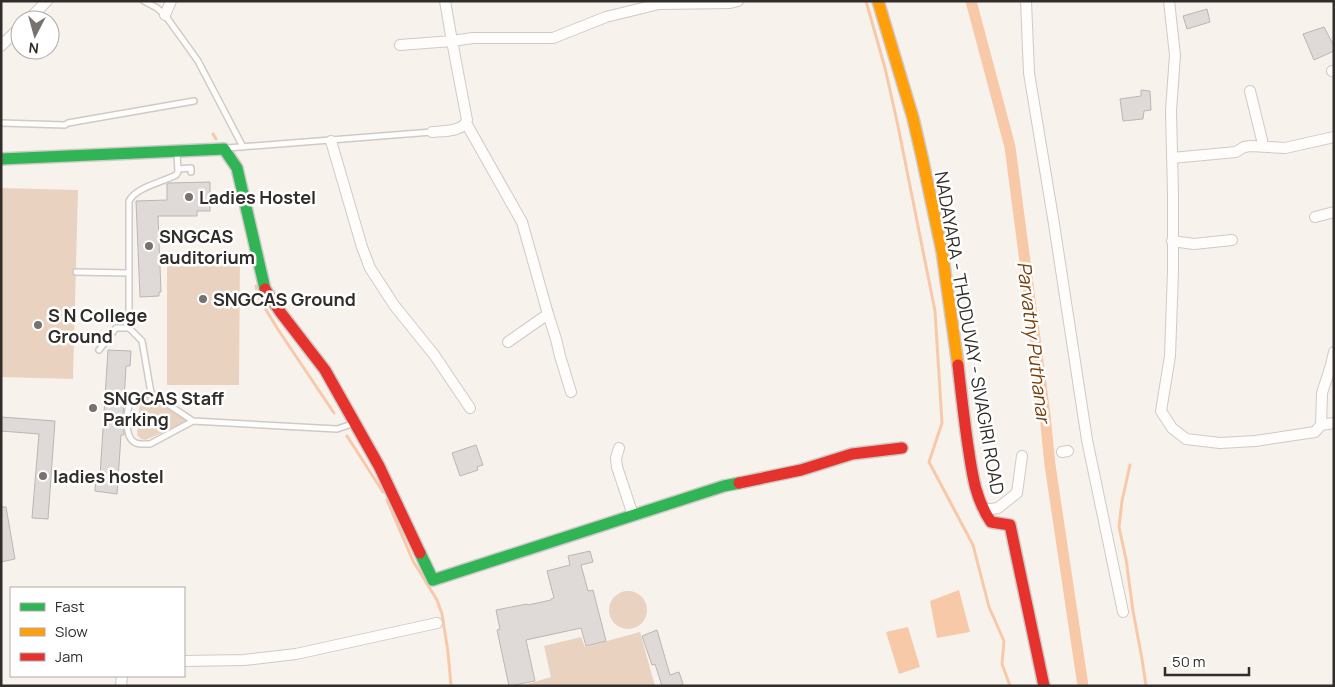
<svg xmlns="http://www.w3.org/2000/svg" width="1335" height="687" font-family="Manrope,sans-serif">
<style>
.green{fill:#e9d2c0}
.water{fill:#f8c9a9}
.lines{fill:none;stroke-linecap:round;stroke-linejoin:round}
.stream{stroke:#f8c9a9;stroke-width:3}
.canal{stroke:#f8c9a9;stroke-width:11}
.building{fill:#dfdad7;stroke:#bbb6b3}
.lane-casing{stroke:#cfcac7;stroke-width:8}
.street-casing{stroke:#cfcac7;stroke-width:12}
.fast-casing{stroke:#cfcac7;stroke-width:14}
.slow-casing{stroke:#cfcac7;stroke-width:14}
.jam-casing{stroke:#cfcac7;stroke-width:14}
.lane{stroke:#fefdfc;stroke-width:5}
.street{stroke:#fefdfc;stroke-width:10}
.fast{stroke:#30b455;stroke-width:11}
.slow{stroke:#ff9f0a;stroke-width:11}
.jam{stroke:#e5322d;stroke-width:11}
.poi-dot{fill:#77726e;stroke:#fff;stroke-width:2}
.labels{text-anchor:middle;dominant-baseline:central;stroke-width:5;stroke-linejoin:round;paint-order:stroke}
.poi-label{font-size:18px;font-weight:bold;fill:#312d2a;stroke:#fff;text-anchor:start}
.street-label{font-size:18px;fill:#312d2a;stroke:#fff}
.water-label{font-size:19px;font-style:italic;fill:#783f0b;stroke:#fff}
</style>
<rect width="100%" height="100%" fill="#f8f2ed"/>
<path class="green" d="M1 188 78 190 73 379 1 377Z
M167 253 240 254 239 385H167Z
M151 396 190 421 145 440 141 439 137 435 140 401 144 398Z
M609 610a19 19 0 1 1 38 0a19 19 0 1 1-38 0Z
M640 632 655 686H521L551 677 544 646 581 637 585 647Z"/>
<path class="water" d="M959 590 970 632 937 638 930 601Z
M908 627 920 667 899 674 886 632Z"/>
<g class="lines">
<path class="stream" d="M866 1 885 68 898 126 935 311 942 423 929 462 973 545 989 607 1004 641 1002 664 1010 686
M213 134 216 139
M256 286 259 298 277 328 334 413
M347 436 383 492
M1130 465 1122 501 1119 527 1126 559 1133 611 1142 659 1146 686
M387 500 413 561 437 600 442 614 448 652 451 686"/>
<path class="canal" d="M971 1 1010 147 1045 415 1050 465 1083 686"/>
</g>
<path class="building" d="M1207 9 1210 22 1187 29 1183 16Z
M1324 27 1334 46V51L1314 60 1303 34Z
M1141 90 1150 91 1151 110 1144 111 1143 119 1123 121 1120 99 1141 96Z
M210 182V211H197V216H158L161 292H159V296L140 297 136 201 167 200V184L169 183Z
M108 350 131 351 130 366H126L123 418 124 435H121L117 494 95 491 96 476H100Z
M1 417 55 421 48 519 32 518 39 434 1 431Z
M476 445 483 465 477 467 478 470 460 476 452 453Z
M1 507H6L15 559 1 562Z
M590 551 593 562 581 565 588 591 593 590 606 641 586 646 581 628 526 640 535 681 509 686 497 630 500 629 496 610 527 604 528 605 551 600V599L554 598 547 571 570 565 568 556Z
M657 630 670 675 679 672 683 684 678 686H662L655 664 652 665 642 636Z"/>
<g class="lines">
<g class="lane-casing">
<path id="lane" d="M144 1 157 8 165 15 198 61 243 147
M1 123 65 125 68 123 194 101
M227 148 432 132
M178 169 191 168V172
M76 272 129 273
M129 328V201C136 187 163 182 176 175L178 172 177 154
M99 350 116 328H129L142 341 151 393
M151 393 193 421 150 444C145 444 138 445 134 442 125 437 126 412 130 404 134 397 144 395 151 393Z
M193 421 337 429 352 424"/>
</g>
<g class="street-casing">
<path id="street" d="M1026 1 1029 73 1054 224 1087 440 1123 612
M1169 1 1175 55 1171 111 1173 194V271L1170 356 1161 411 1172 428 1186 439 1220 443 1255 441 1315 432 1321 425 1322 393 1331 365 1334 352
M165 15 171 1
M28 20 47 1
M400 45 452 41 445 1
M1 46 20 27
M1332 71 1334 72
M1250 91 1262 140V147
M466 123 522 222 548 314 556 339 560 356 571 392
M432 132C443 131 463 132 467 120L452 41 473 38H553L606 17 659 4 730 3 738 1
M331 141 362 247 370 268 394 305 435 356 470 408
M1172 158 1236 152 1244 147 1251 146 1285 148 1334 137
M1315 217 1334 212
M1172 241 1194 244 1232 240
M508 342 548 314
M1321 425 1334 423
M619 448 616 458 617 467 633 515
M1062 452 1068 451
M983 510 998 508 1017 493 1022 456
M184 661 244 660 296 654 437 623
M121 686 122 676"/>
</g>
<g class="fast-casing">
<path id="fast" d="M1 159 224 149 237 168 265 289
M420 553 433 580 724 486 739 483"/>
</g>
<g class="slow-casing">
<path id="slow" d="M878 1 913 118 922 157 942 251 958 365"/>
</g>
<g class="jam-casing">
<path id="jam" d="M265 289 281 313 325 370 379 466 420 553
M958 365C961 392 964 419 968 446 972 473 975 499 991 522L1010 525 1044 686
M739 483 801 470 852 454 902 448"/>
</g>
<use href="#lane" class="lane"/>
<use href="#street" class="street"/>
<use href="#fast" class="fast"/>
<use href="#slow" class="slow"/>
<use href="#jam" class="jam"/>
</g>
<g class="poi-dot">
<circle cx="189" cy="197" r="5"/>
<circle cx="149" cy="246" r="5"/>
<circle cx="203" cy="299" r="5"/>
<circle cx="38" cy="325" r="5"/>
<circle cx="93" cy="408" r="5"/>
<circle cx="43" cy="476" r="5"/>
</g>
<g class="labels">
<g class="poi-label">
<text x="199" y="197">Ladies Hostel</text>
<text x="159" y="236">SNGCAS<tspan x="159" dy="21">auditorium</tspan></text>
<text x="213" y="299">SNGCAS Ground</text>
<text x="48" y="315">S N College<tspan x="48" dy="21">Ground</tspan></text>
<text x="103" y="398">SNGCAS Staff<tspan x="103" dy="21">Parking</tspan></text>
<text x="53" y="476">ladies hostel</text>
</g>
<g class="street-label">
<text transform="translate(970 333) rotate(80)">NADAYARA - THODUVAY - SIVAGIRI ROAD</text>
</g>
<g class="water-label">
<text transform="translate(1034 342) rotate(83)">Parvathy Puthanar</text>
</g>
</g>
<rect width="1335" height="687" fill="none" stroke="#312d2a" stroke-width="5"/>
<rect x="10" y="587" width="175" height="90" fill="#ffffff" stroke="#adabaa"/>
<rect x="20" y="603" width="25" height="8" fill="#30b455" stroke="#adabaa"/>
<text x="55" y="612" font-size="15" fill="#312d2a">Fast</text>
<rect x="20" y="628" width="25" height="8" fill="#ff9f0a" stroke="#adabaa"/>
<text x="55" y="637" font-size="15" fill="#312d2a">Slow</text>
<rect x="20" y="653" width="25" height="8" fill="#e5322d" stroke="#adabaa"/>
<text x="55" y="662" font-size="15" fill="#312d2a">Jam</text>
<g transform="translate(35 35) rotate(186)"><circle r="24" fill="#ffffff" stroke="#adabaa"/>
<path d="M0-4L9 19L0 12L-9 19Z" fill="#77726e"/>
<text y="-8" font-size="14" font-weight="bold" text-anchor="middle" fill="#312d2a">N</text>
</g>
<path d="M1165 667v8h84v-8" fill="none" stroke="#312d2a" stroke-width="2.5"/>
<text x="1172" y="667" font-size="15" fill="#312d2a" stroke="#ffffff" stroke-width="4" paint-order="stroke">50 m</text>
</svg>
